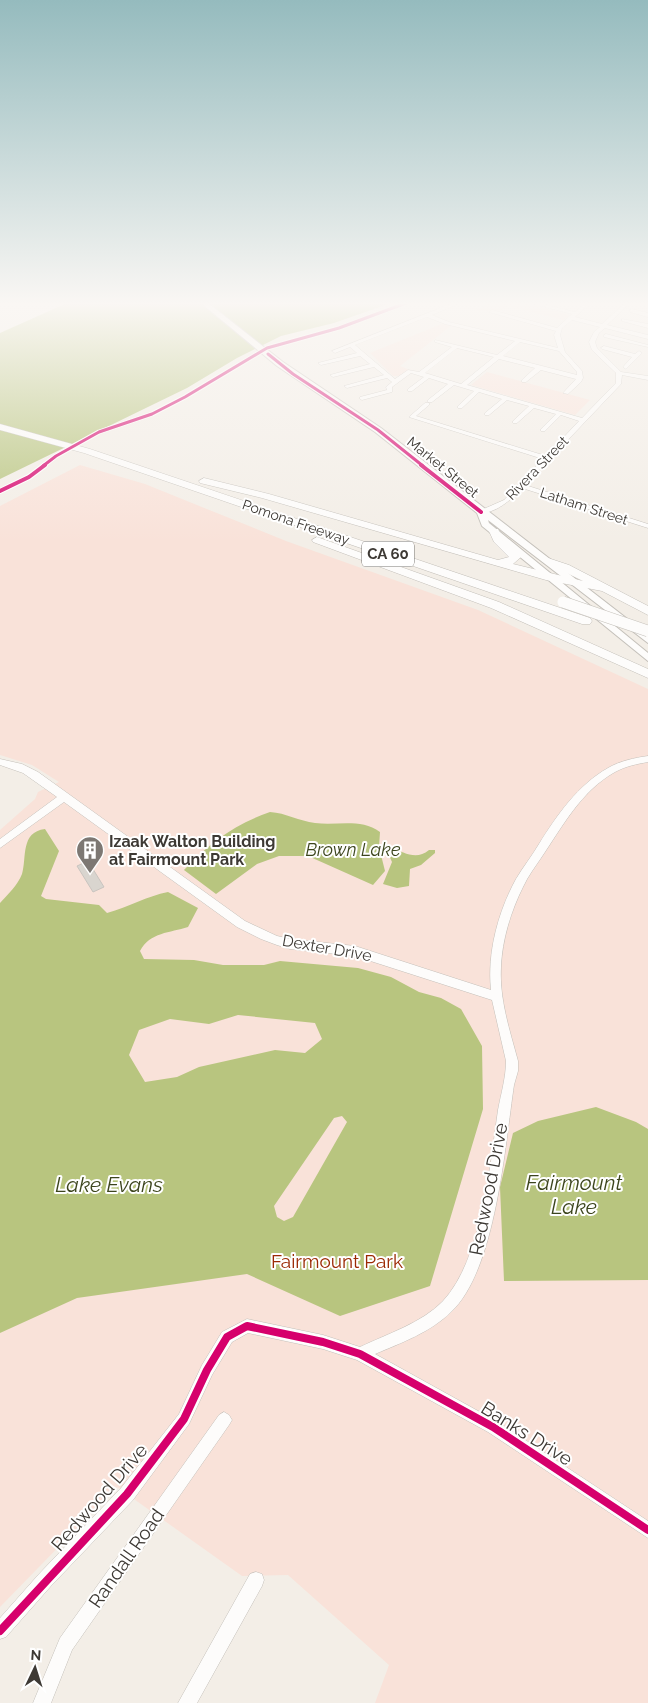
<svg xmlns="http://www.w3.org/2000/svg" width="648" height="1703" font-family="Raleway,sans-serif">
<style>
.green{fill:#f9e2d9}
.water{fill:#b8c57f;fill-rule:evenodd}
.building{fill:#d9d5cf;stroke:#c9c4bf}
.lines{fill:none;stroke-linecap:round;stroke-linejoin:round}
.minor-casing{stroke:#c4c0ba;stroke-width:1}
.major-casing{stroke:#c4c0ba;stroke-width:2}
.highway-casing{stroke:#c4c0ba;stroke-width:1}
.minor{fill:#fdfcfb;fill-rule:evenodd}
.major{fill:#fdfcfb;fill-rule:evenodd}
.highway{fill:#fdfcfb;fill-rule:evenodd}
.highway-bridge-casing{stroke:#c4c0ba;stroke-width:12;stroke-linecap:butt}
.highway-bridge{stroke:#fdfcfb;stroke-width:11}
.cycleway-far2-casing{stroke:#fff;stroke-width:5}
.cycleway-far1-casing{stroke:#fff;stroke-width:6}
.cycleway-casing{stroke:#fff;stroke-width:11}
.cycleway-far2{stroke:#d6006c;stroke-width:3}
.cycleway-far1{stroke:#d6006c;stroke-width:4}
.cycleway{stroke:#d6006c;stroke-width:8}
.labels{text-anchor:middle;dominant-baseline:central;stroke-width:4;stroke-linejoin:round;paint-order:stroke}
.far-street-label{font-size:14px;fill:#3d3934;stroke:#fff}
.shield{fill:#fff;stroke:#777471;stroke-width:1}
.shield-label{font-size:15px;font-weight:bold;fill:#3d3934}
.poi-label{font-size:16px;font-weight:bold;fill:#3d3934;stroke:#fff;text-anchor:start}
.street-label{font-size:16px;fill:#3d3934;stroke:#fff}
.water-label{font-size:18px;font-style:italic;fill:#3c451d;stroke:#fff}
.near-street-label{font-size:19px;fill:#3d3934;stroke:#fff}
.near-park-label{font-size:19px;fill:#9b2904;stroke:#fff}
.near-water-label{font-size:21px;font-style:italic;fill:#3c451d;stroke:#fff}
</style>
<rect width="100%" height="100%" fill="#f3eee7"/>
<path class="green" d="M490 303H526L570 315 563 320 508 306 500 311H473Z
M444 323 452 325 400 366 410 370 399 376H393L370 353Z
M487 372 590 400 575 415 471 385Z
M80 465 145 484 286 541 478 610 648 689V1703H375L389 1665 288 1575 242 1576 117 1487 0 1607V830L35 799 38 792 59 782 32 765 0 755V506Z"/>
<path class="water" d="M67 303H391L334 323 281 336 237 358 187 388 0 479V333Z
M270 812C286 813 299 821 315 823 337 826 361 818 380 832L379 847 385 871 373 885 308 856H279L257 864 216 894 184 870C211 842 233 825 270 812Z
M45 829 59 851 41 896 46 899 99 905 107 913C129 907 147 896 168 892L198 908 188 927C170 933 150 932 140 951L144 959 194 960 223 965H264L280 961 358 968 391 977 419 992 441 998 461 1009 482 1046 483 1109 430 1286 340 1316 247 1274 77 1298 0 1333V903C7 895 18 885 22 874 27 858 20 832 45 829ZM238 1015 315 1023 322 1039 305 1053 275 1050 199 1067 177 1077 145 1082 129 1055 139 1030 170 1019 209 1024ZM342 1116 347 1122 293 1217 284 1221 277 1217 274 1206 334 1118Z
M391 848C404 852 416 861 429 850H435V853L421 865 410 869 409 886 397 888 383 884 392 862 388 853Z
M596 1107 636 1122 648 1129V1280L504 1281 500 1187 513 1133 538 1121Z"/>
<path class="building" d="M88 861 104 887 93 892 77 866Z"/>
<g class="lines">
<g class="minor-casing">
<path id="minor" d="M453 303H460L432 315 449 322 558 348 554 335 556 331 489 312 492 310 557 328 572 314 530 303H539L575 312 586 303H591L575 317 602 324 625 303H630L607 325 648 335V339L605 328 599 333 595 342 597 348 621 372 648 376V380L622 375 621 384 525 485 648 524V528L522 488C511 500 495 514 479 513V511L504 500 543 459 409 417 425 403H429V405L416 416 546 456 579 421 561 415 545 431H541V429L556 414 534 408 517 423H513V421L529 406 507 400 489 415H485V413L502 399 479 392 462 408H458V406L474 391 454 385 432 402H428V400L448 384 429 378 412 391H408V389L424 377 411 373 392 387V392L362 400 360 399V397L387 390 386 387 392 382 387 378 347 388 344 386 384 375 374 367 333 377 330 375 370 364 360 356 321 365 318 363 357 353 350 347 335 353 332 351ZM427 317 445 324 515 341 497 355 435 340V342L452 347 419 372 408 370 395 379 355 345ZM572 320 600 327 594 332 589 342 592 350 616 373V383L582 418 467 385 499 359 535 368 522 380V382H526L541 370 576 379 563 393 568 394 581 382 583 378 582 371 565 352 560 335 562 328ZM520 342 559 351 577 372V375L503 356ZM457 348 494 357 461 384 425 373Z
M632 309 648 313V317L630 312 629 311Z
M622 319 648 324V328L622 321Z
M606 334 648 345V347L604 337V335Z
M604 346 635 354 639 351 642 353 626 369 623 367 632 357 602 349 601 348Z
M648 756V762C637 764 626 766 615 772 581 791 562 827 541 858 535 867 528 876 523 887 511 911 502 940 501 967 499 999 510 1031 518 1061V1071L514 1085C505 1145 496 1270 451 1312 431 1332 401 1343 375 1354L498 1422 648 1521V1538L488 1432 357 1360 323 1349 248 1333 232 1342 212 1375 189 1424 133 1500 51 1586 6 1637 0 1639V1618L39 1574 121 1488 179 1414 202 1365 222 1332 247 1319 323 1335 360 1347C387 1334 422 1323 443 1301 482 1259 490 1166 498 1110 501 1094 506 1077 506 1061L492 1000 355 956 290 949 277 945 261 939 237 927 64 802 0 848V839L57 797 23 773 0 765V759L22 764 38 772 245 921 277 936 290 939 355 946 491 990C487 953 498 912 516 879 523 867 532 856 539 844 557 815 578 785 608 768 620 761 634 758 648 756Z
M224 1412 229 1415 232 1420 229 1425 72 1650 51 1703H33L60 1638 219 1415Z
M256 1572 262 1574 264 1580 262 1586 197 1703H178L250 1574Z"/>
</g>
<g class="major-casing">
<path id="major" d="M201 303H208L283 362 381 428 648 635V643L488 520 489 523 648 653V661L482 526 477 513 375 432 277 366Z"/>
</g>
<g class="highway-casing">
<path id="highway" d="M0 424 90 449 590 618 592 621 590 624H582L84 453 0 430Z
M204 478 269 494 498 560 509 557 494 542 489 531 490 529H498L503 539 521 557 513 564 583 581 542 561 548 558 569 565 648 606V615L602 591 546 580 262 498 200 483 199 481Z
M317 537 499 602 648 669V678L491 608 313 542 312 540Z"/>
</g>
<use href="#minor" class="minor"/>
<use href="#major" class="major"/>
<use href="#highway" class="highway"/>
<g class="highway-bridge-casing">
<path id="highway-bridge" d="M563 602 648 631"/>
</g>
<use href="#highway-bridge" class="highway-bridge"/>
<g class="cycleway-far2-casing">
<path id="cycleway-far2" d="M268 354 293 374 378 430 423 466
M43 466 56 456 99 432 152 414 185 397 267 348 339 328 406 303"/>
</g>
<g class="cycleway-far1-casing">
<path id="cycleway-far1" d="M421 465 481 512
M0 491 29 477 45 465"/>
</g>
<g class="cycleway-casing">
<path id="cycleway" d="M0 1631 127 1494 184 1419 207 1370 227 1337 247 1326 323 1342 360 1354 493 1427 648 1530"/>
</g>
<use href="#cycleway-far2" class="cycleway-far2"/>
<use href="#cycleway-far1" class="cycleway-far1"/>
<use href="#cycleway" class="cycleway"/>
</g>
<linearGradient id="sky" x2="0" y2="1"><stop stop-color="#95bbbe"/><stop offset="0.56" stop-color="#faf7f4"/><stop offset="1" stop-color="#faf7f4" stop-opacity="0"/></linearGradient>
<rect width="648" height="542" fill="url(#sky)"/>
<defs>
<g id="building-pin" transform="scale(1.4375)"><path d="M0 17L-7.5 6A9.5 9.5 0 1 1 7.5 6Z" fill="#7d7873" stroke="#fff"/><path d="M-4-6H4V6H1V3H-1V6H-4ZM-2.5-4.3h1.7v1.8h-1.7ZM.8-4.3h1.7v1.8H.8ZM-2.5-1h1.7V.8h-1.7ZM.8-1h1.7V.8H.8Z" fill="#fff"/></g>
</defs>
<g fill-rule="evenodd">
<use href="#building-pin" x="90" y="850"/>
</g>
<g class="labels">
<g class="far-street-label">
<text transform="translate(443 467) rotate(39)">Market Street</text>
<text transform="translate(537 468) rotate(-46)">Rivera Street</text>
<text transform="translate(584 506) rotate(18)">Latham Street</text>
<text transform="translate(296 522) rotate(19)">Pomona Freeway</text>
</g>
<rect class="shield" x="362" y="541.5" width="52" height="25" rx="4"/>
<g class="shield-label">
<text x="388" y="554">CA 60</text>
</g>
<g class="poi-label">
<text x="109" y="841">Izaak Walton Building<tspan x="109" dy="18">at Fairmount Park</tspan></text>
</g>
<g class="street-label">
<text transform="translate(327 948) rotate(10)">Dexter Drive</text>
</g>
<g class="water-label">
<text x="353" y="849">Brown Lake</text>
</g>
<g class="near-street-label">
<text transform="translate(488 1189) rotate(-79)">Redwood Drive</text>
<text transform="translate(527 1433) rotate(32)">Banks Drive</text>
<text transform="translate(99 1497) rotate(-49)">Redwood Drive</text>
<text transform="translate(126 1558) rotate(-55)">Randall Road</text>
</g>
<g class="near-park-label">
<text x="337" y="1261">Fairmount Park</text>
</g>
<g class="near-water-label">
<text x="574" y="1182">Fairmount<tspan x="574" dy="24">Lake</tspan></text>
<text x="109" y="1184">Lake Evans</text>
</g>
</g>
<g transform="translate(35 1668) rotate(4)" stroke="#ffffff" stroke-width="4" paint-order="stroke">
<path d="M0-4L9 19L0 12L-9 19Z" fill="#3d3934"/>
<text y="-8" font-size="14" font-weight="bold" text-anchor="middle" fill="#3d3934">N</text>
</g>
</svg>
